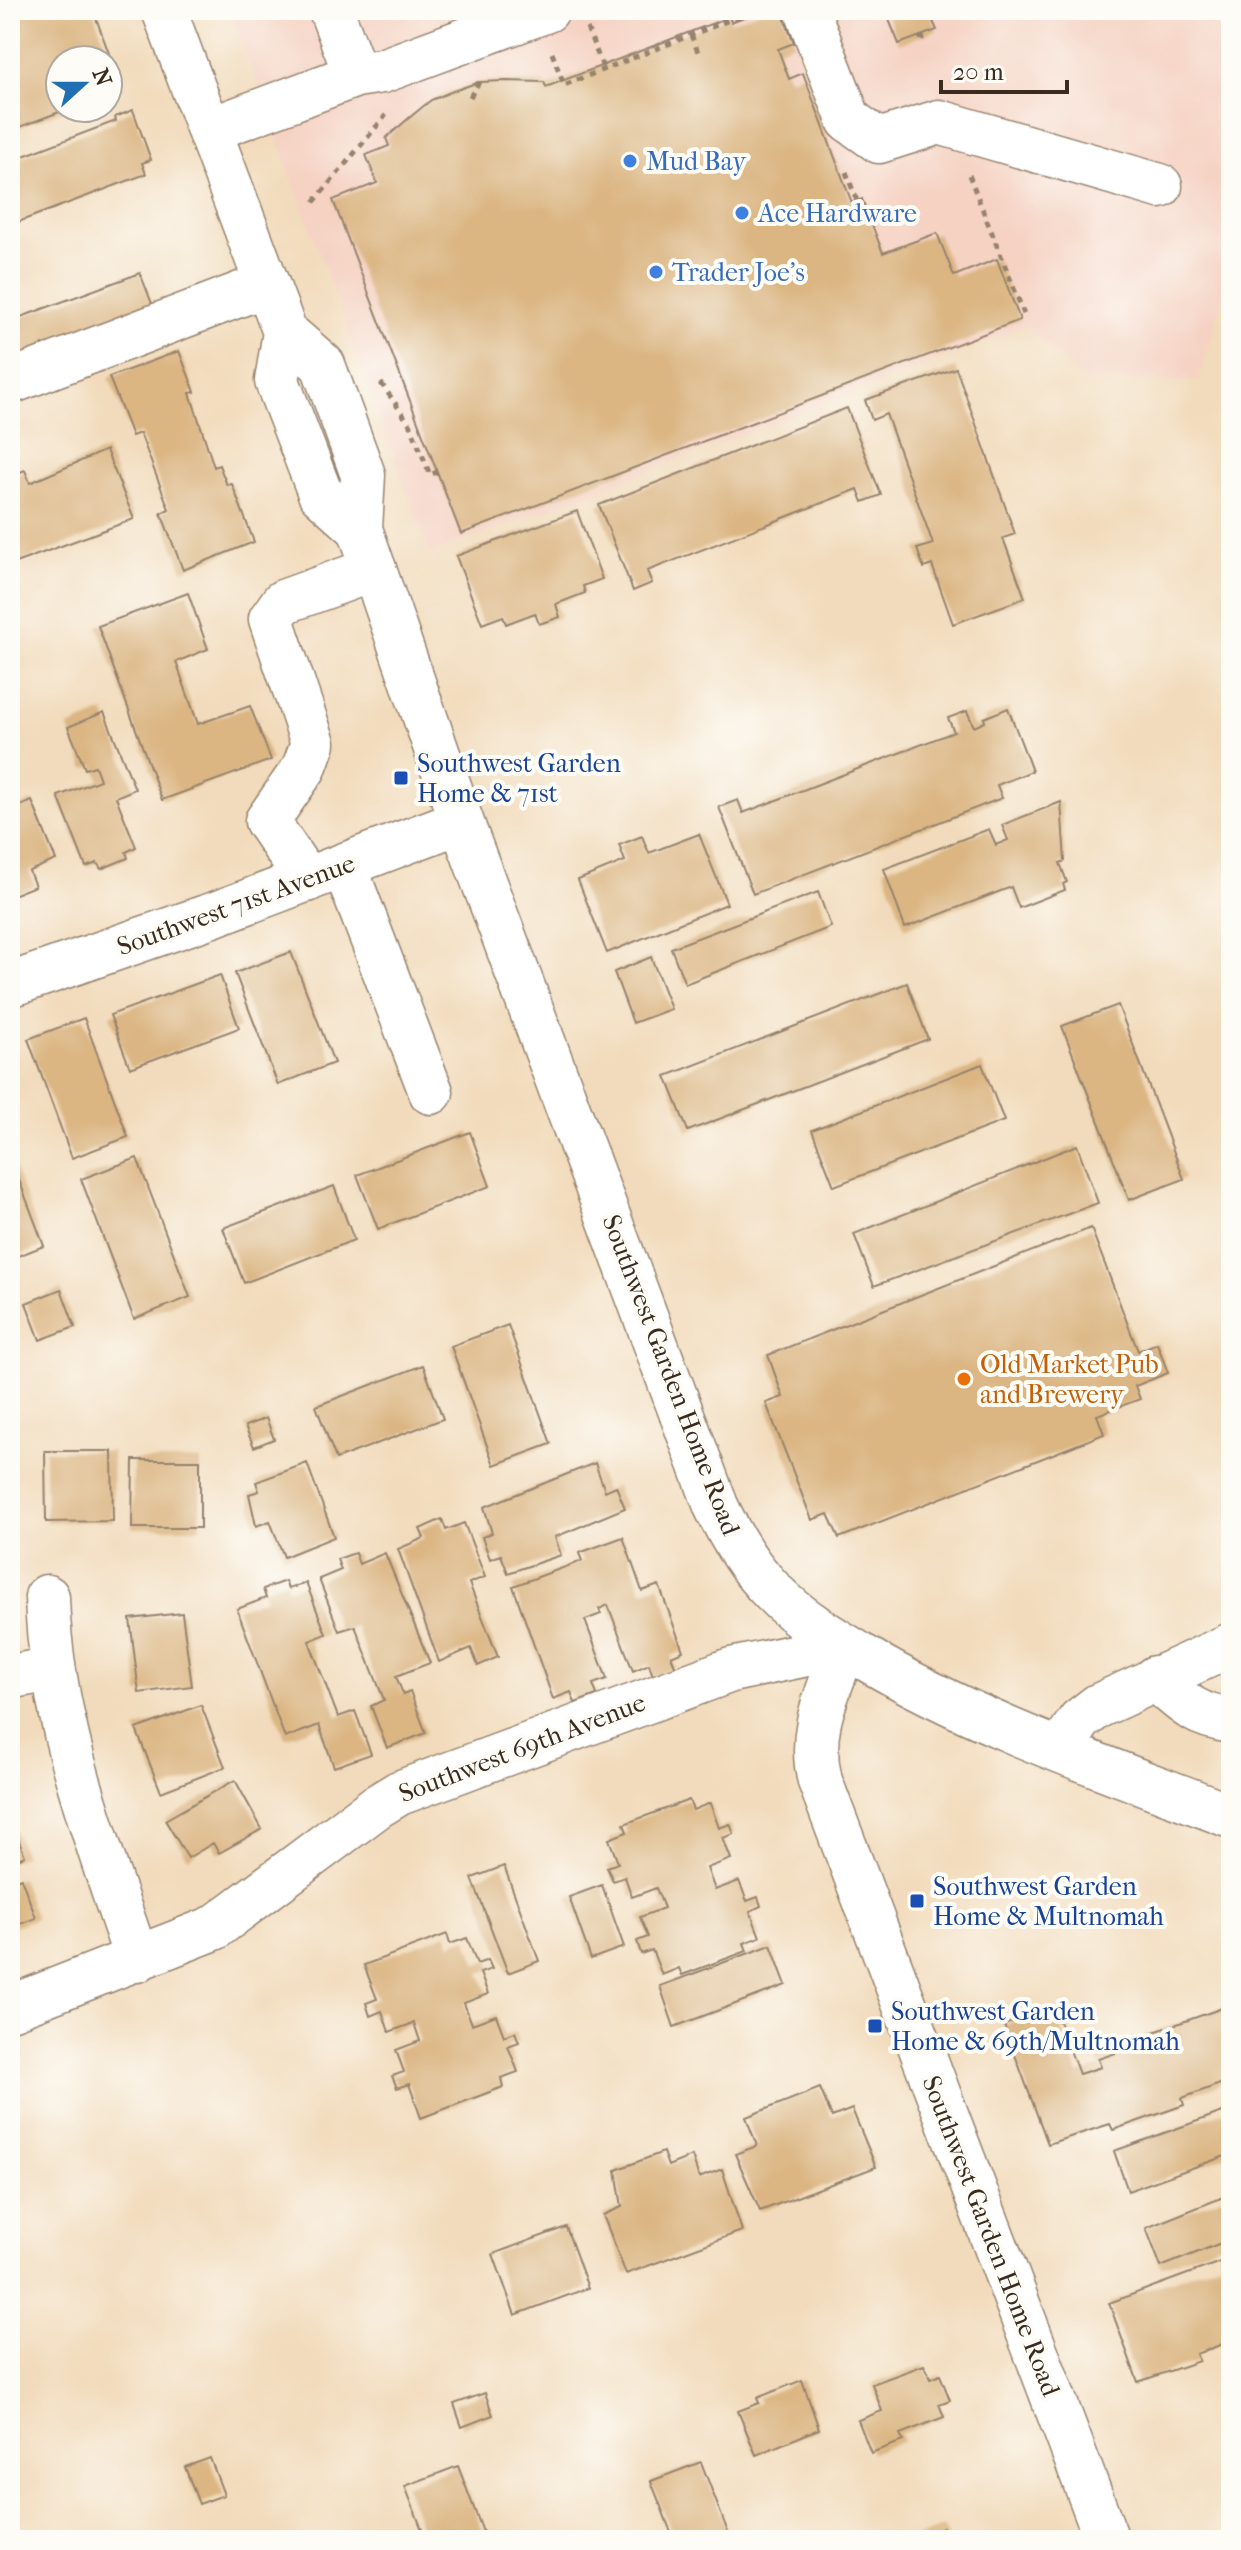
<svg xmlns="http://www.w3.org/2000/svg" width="1241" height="2550" font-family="'IM FELL French Canon',serif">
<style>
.built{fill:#f5d2c2}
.building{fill:#dbb683}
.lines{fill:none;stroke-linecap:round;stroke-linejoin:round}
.minor-casing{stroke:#96826d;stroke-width:47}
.major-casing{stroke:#96826d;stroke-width:47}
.path{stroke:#96826d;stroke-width:5;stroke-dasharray:6 6;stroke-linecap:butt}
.minor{stroke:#fff;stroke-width:44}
.major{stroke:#fff;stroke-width:44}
.shop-dot{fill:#3f7fe0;stroke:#fdfcf7;stroke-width:3}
.transit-dot{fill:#1a4fb4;stroke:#fdfcf7;stroke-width:3}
.food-dot{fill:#e8710a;stroke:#fdfcf7;stroke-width:3}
.labels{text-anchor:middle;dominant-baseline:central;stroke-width:8;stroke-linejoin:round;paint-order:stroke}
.shop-label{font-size:26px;fill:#366cbe;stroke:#fdfcf7;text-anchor:start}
.transit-label{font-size:26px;fill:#164399;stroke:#fdfcf7;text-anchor:start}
.street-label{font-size:26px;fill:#3b2a1e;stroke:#fdfcf7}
.food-label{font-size:26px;fill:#c56008;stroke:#fdfcf7;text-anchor:start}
</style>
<rect width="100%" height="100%" fill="#fdfcf7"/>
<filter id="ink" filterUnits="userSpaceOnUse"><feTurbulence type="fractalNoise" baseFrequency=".0125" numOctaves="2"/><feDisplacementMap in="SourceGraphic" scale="16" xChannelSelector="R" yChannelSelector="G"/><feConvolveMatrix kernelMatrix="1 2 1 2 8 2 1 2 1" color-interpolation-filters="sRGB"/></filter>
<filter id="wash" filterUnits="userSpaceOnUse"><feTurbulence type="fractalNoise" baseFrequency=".006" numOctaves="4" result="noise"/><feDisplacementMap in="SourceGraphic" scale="32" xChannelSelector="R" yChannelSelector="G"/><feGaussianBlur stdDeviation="1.8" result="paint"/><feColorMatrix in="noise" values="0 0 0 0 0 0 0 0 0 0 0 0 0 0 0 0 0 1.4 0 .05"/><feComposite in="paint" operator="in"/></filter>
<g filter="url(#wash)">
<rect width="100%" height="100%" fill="#f2dbbc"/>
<path class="built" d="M230 10H1231V269L1199 381 1084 380 1026 326 430 554Z"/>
<g id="blocks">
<path class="building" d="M10 10H93L122 89 108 94V60H60V108H70L12 130Z
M763 10H781L794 43 778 49 789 79 803 73 852 203 862 199 883 253 937 233 954 276 997 259 1020 320 461 534 333 200 377 183 366 155 389 146 386 138 409 118 431 100 453 91 479 82 505 81 544 82 546 87 729 17 731 22Z
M885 10H942L930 15 937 30 899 44Z
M133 110 151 160 142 163 146 174 10 225V161L116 121 115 117Z
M140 273 158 319 10 375V321Z
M179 351 195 392 190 393 214 467 219 465 227 485 232 484 254 542 183 570 161 513 169 509 140 433 132 436 109 377Z
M956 368 1015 534 1003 538 1025 598 953 624 932 565 924 568 917 549 933 544 886 414 872 420 865 400Z
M847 408 881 495 863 502 858 489 647 571 652 583 633 591 599 505Z
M106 450 134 519 10 565V476L25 470 30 483Z
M577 511 602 579 583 586 585 593 556 604 560 617 539 624 535 613 506 624 503 616 482 624 456 556Z
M188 593 208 649 176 662 198 724 250 706 271 760 162 800 98 626Z
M1008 708 1032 771 997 785 1002 798 753 894 719 807 738 800 743 813 954 732 948 718 967 711 974 727 985 722 984 718Z
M104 712 135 789 116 797 136 847 126 852 128 858 101 869 97 863 86 867 58 796 100 780 95 766 85 769 68 727Z
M32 801 56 860 29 871 35 886 10 896V810Z
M1061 802 1065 861 1060 863 1067 882 1063 884 1065 890 1019 908 1011 887 905 928 884 869 989 829 996 845 1008 840 1002 825Z
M699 834 727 904 607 953 578 880 625 861 619 845 642 836 649 853Z
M818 892 831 927 685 984 671 948Z
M291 952 334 1063 278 1085 235 973Z
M651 957 671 1009 633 1023 614 972Z
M220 975 239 1028 130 1068 110 1015Z
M907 983 928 1039 688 1131 666 1076Z
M1118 1005 1184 1179 1129 1200 1062 1026Z
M84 1018 128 1137 72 1158 28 1039Z
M982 1064 1004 1121 834 1186 812 1130Z
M470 1132 490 1186 378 1229 357 1175Z
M1077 1145 1098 1203 874 1286 854 1234Z
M10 1156 44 1246 10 1259Z
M137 1158 190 1297 134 1319 81 1179Z
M334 1186 354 1240 244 1283 223 1228Z
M1091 1228 1138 1351 1157 1343 1168 1373 1135 1386 1140 1399 1097 1415 1104 1434 839 1538 828 1514 812 1520 766 1403 783 1397 768 1355Z
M61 1289 75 1327 40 1340 26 1303Z
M508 1325 551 1444 494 1465 451 1346Z
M423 1365 443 1419 336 1459 316 1406Z
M266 1418 274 1439 254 1447 245 1426Z
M45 1451H112L113 1521 46 1522Z
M133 1460H200V1528H132Z
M307 1463 334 1537 284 1557 270 1521 256 1526 249 1494 259 1491 256 1482Z
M595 1463 605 1491 616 1486 625 1508 555 1537 561 1555 508 1573 501 1555 490 1559 482 1537 492 1533 484 1507Z
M442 1519 446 1530 464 1523 485 1577 469 1583 498 1657 478 1666 471 1648 439 1662 398 1549 424 1538 420 1529Z
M623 1537 642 1591 659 1585 683 1651 671 1656 676 1668 653 1676 649 1664 633 1671 608 1605 599 1609 601 1614 585 1620 607 1679 593 1684 597 1695 575 1703 571 1692 553 1699 513 1586 582 1561 579 1553Z
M355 1553 359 1564 385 1553 430 1663 396 1676 403 1694 410 1691 426 1733 387 1748 371 1706 384 1700 355 1626 339 1631 319 1579 341 1570 337 1559Z
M285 1581 288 1589 306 1583 326 1634 309 1641 338 1717 355 1711 371 1754 334 1767 319 1725 285 1738 237 1609 266 1598 263 1589Z
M182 1613 192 1686 139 1693 130 1619Z
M201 1705 225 1767 161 1792 136 1729Z
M235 1780 262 1829 219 1853 213 1843 188 1858 165 1820Z
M689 1800 693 1810 710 1803 719 1828 730 1824 734 1834 723 1838 731 1859 707 1868 715 1890 739 1881 747 1901 758 1897 761 1906 750 1911 760 1937 744 1943 747 1951 682 1975 679 1968 662 1975 652 1950 641 1954 637 1941 648 1937 640 1917 664 1908 656 1888 632 1897 625 1877 613 1881 607 1867 618 1863 609 1839 627 1832 624 1824Z
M10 1818 25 1856 10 1862Z
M504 1866 539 1961 508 1973 472 1878Z
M21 1878 36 1918 10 1928V1882Z
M602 1885 624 1947 591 1959 569 1897Z
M447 1934 450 1944 467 1938 477 1964 488 1960 492 1969 480 1973 488 1994 464 2003 472 2024 496 2015 504 2036 515 2032 519 2042 508 2046 518 2072 501 2078 503 2087 421 2118 409 2084 397 2088 392 2076 404 2072 396 2050 420 2041 414 2023 389 2032 382 2011 370 2016 366 2003 377 1999 364 1965Z
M771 1945 786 1985 674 2027 660 1986Z
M1231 2005V2080L1182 2098 1184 2105 1113 2130 1110 2124 1048 2144 1004 2025 1054 2008 1079 2074 1101 2067 1098 2059 1154 2040 1151 2033Z
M820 2088 832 2117 852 2109 876 2167 760 2211 735 2154 757 2146 746 2117Z
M1231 2109V2154L1128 2191 1114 2151Z
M663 2152 668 2166 692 2156 699 2178 722 2169 742 2231 626 2274 603 2215 622 2207 616 2170Z
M1231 2194V2239L1161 2267 1146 2228Z
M566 2227 588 2288 515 2315 493 2254Z
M1231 2258V2341L1196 2354 1199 2361 1138 2382 1109 2303Z
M924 2365 930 2379 940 2375 950 2400 939 2404 944 2417 900 2434 903 2441 871 2453 858 2420 882 2411 872 2384Z
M802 2380 819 2429 756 2455 738 2411 759 2403 757 2398Z
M485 2393 493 2415 462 2427 454 2404Z
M210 2458 224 2495 199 2504 185 2467Z
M701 2462 731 2540H674L651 2481Z
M458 2466 486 2540H426L405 2486Z
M943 2527 948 2540H911Z"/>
</g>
</g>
<g filter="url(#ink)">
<use href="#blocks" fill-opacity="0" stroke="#96826d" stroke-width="2"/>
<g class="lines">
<g class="minor-casing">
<path id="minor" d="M331 10 356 75
M807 10 849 120 879 141 939 122 1160 186
M209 130 356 75 382 71 547 10
M10 382 267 284
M344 865 431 1092
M307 880 267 821 304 768 313 743 271 619 283 602 374 569
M10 985 215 914 461 821
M47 1597C51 1724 97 1841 137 1960
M845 1646C828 1693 807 1730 820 1781L1107 2540
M10 1677 52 1669
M1155 1678C1183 1703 1193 1715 1231 1721
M1060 1750 1080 1720 1098 1706 1231 1645
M10 2008 214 1928 376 1807 399 1793 731 1670 845 1646"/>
</g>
<g class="major-casing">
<path id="major" d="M164 10 285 332 323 365 363 475 360 529 461 821 716 1506C731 1538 748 1567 773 1592 798 1618 832 1638 862 1656 978 1725 1106 1768 1231 1816
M285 332 277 381 320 493 360 529"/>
</g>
<path class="path" d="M587 28 604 70
M691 35 698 52
M919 37 927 40
M552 53 564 85 755 10
M470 97 479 82
M846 172 857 201
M969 175 1024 314
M314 202 386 115
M381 383 411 426 430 475 437 472"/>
<use href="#minor" class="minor"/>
<use href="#major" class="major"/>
</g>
</g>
<g class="shop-dot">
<circle cx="630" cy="161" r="8"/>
<circle cx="742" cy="213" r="8"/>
<circle cx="656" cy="272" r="8"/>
</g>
<g class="transit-dot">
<rect x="393" y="770" width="16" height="16" rx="4"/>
<rect x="909" y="1893" width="16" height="16" rx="4"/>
<rect x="867" y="2018" width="16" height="16" rx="4"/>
</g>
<circle class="food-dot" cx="964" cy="1379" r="8"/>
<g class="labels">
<g class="shop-label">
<text x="646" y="161">Mud Bay</text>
<text x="758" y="213">Ace Hardware</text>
<text x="672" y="272">Trader Joe's</text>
</g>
<g class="transit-label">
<text x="417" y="763">Southwest Garden<tspan x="417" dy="30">Home &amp; 71st</tspan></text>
<text x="933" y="1886">Southwest Garden<tspan x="933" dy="30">Home &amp; Multnomah</tspan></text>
<text x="891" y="2011">Southwest Garden<tspan x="891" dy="30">Home &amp; 69th/Multnomah</tspan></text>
</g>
<g class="street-label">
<text transform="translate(236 905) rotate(-20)">Southwest 71st Avenue</text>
<text transform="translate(671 1375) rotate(69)">Southwest Garden Home Road</text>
<text transform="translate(522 1748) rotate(-21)">Southwest 69th Avenue</text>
<text transform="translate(991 2236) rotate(69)">Southwest Garden Home Road</text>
</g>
<g class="food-label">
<text x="980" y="1364">Old Market Pub<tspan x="980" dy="30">and Brewery</tspan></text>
</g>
</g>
<rect width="1241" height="2550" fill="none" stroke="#fdfcf7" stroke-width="40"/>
<g transform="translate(84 84) rotate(69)"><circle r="38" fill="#fdfcf7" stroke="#afa8a0" stroke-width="2"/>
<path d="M0-6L14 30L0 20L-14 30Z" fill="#1f6fb2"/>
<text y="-12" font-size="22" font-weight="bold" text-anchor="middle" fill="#3b2a1e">N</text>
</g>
<path d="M941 80v12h126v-12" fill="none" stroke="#3b2a1e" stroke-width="4"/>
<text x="953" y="80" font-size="24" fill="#3b2a1e" stroke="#fdfcf7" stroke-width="6" paint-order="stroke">20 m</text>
</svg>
